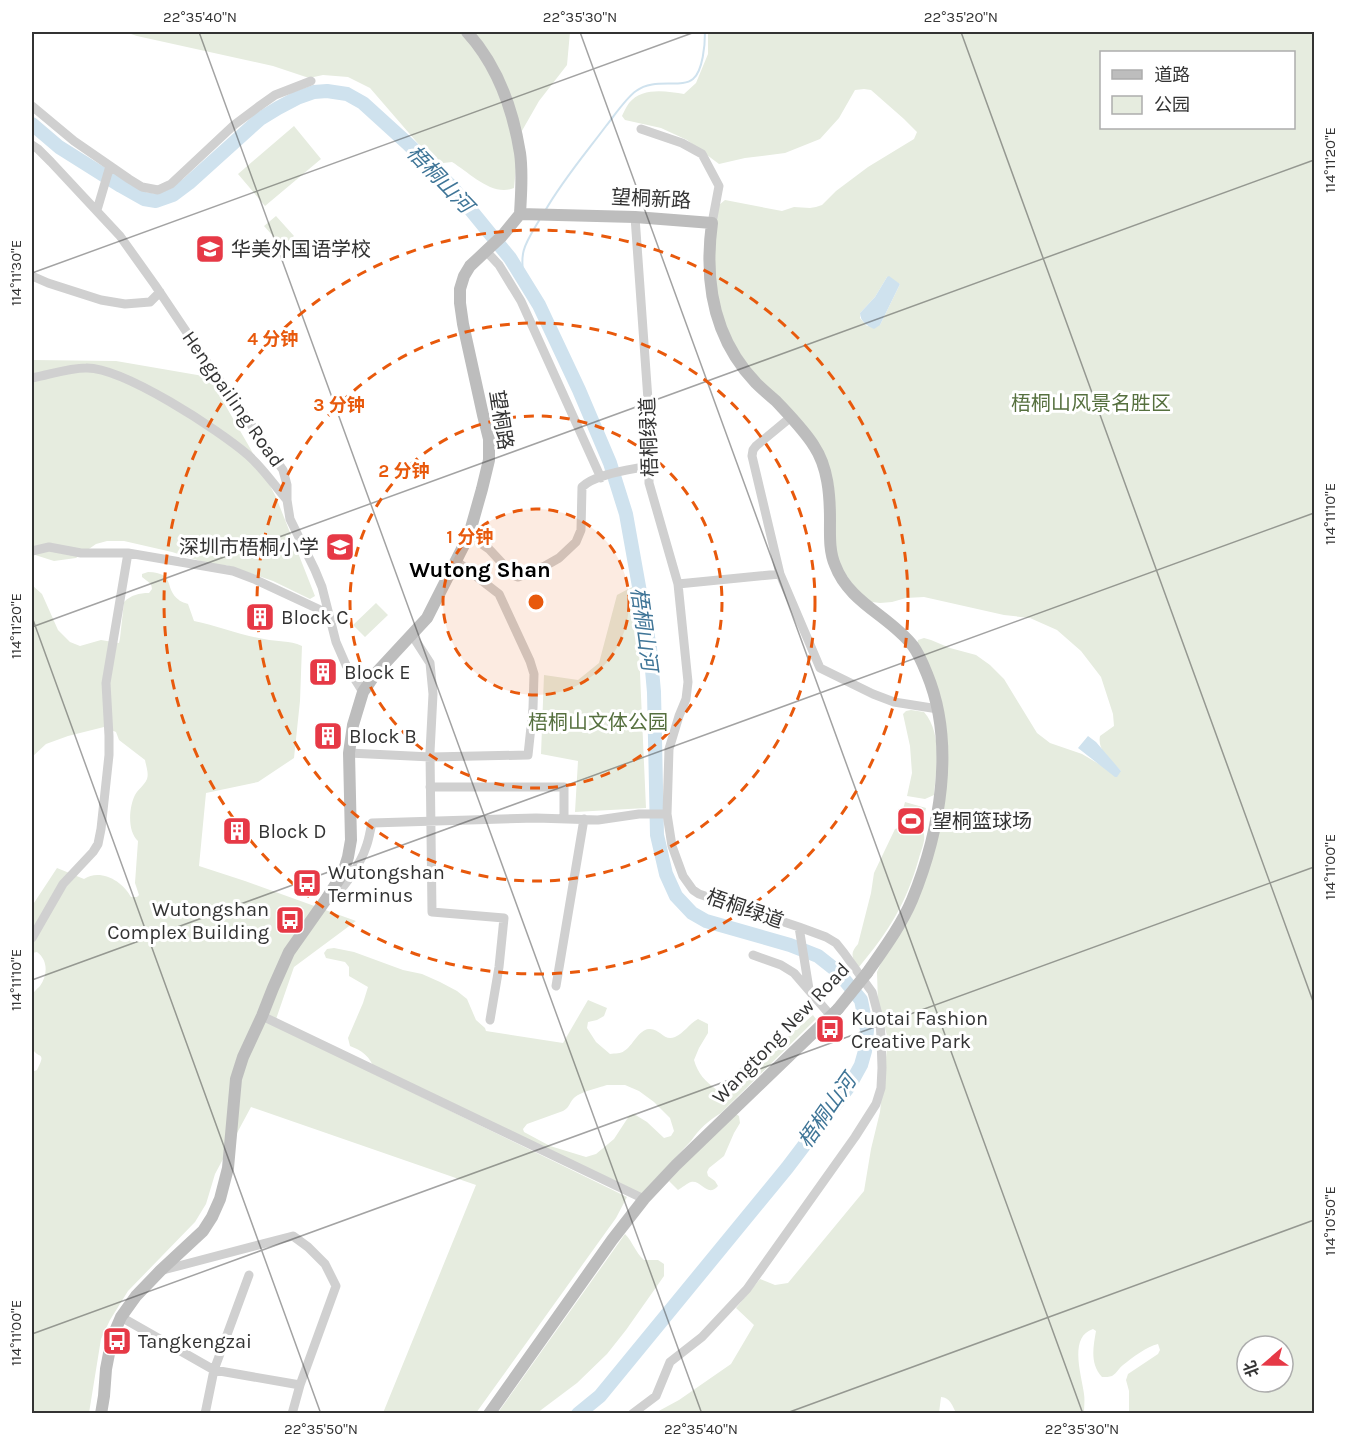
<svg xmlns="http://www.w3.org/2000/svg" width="1346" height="1445" font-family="Karla,'Noto Sans SC',sans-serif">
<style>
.green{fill:#e6ecdf;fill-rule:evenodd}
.water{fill:#cfe2ee}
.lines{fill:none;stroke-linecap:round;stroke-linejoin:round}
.stream{stroke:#cfe2ee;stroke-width:2}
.river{stroke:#cfe2ee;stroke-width:14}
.street{stroke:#d0d0d0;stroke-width:9}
.secondary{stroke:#bdbdbd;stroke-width:12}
.secondary-bridge{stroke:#bdbdbd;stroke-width:12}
.ticks{fill:none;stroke:#333;stroke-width:1.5;stroke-opacity:0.45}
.ring{fill:none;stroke:#e8590c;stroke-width:3;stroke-dasharray:10 8}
.labels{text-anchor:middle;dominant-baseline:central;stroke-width:6;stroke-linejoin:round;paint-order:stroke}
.street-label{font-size:20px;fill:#333;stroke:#fff}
.poi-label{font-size:20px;fill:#333;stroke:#fff;text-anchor:start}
.park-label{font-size:20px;fill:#56703f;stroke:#fff}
.water-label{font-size:21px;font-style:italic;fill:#3f7597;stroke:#fff}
.quarter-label{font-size:22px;font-weight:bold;fill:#000;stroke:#fff}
.centre{fill:#e8590c;stroke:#fff;stroke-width:3}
.ring-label{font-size:18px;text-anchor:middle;font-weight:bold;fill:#e8590c;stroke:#fff;stroke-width:6;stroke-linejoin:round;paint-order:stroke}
.neatline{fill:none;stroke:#333;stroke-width:2}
.ticks-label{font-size:15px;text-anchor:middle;fill:#333}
</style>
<rect width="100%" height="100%" fill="#fff"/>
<path class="green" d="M125 32H570L567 65 539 101 519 136 514 188C492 197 470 173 452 162L443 163 421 147 370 88 348 77 323 75 309 78 273 66 137 36Z
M708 32H1314V1413H1129V1391L1126 1380 1128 1374 1158 1354 1160 1350 1158 1344C1147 1346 1132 1358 1123 1365 1119 1368 1117 1373 1112 1376 1109 1377 1106 1377 1102 1377 1090 1364 1093 1348 1096 1331L1093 1329C1068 1337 1082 1376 1084 1394 1085 1400 1084 1407 1084 1413H956C953 1407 950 1397 941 1397L939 1413H655L679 1400 731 1364 754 1325 736 1308 760 1279 775 1285 788 1283 864 1191 871 1149 880 1112 888 1039 878 1003 877 972 885 954 922 887 946 783 940 704 917 645 918 640 924 638 931 640 950 648 976 655 990 665 1004 679 1037 733 1050 743 1082 754 1104 767 1121 771C1111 760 1097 751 1100 736L1114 726 1113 714 1101 677 1081 651 1057 630 1030 618 1004 615 924 597 906 598 892 602 880 603 864 601 832 554 834 487 828 467 765 390 721 326 712 245 719 205 725 200 782 211 794 207 810 208 816 207 822 205 836 191 868 167 914 139 917 132 904 119 871 90 864 89 855 90 839 118 820 139 785 153 745 158 719 164 687 140 661 128 625 120 622 116C624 112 626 107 629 103 642 87 666 91 684 94L696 83 708 54ZM1102 52H1294V128H1102ZM887 277 900 284 880 325 867 326 860 318V313L875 297ZM1247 1346H1283V1382H1247Z
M294 126 321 159 265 206 238 174Z
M276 216 294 236 282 246 264 226Z
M32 360 116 361 209 377 250 448 276 497 315 596 310 599 273 581 226 565H213L172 552 124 541H107L96 544 76 558 54 561 32 554Z
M148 572C177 573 163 588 179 600 179 601 188 604 188 604L194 621C218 626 240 635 264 639 278 642 289 640 302 646L300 701 294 758 258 782 206 793 199 866 245 881 356 921 294 967 274 1025 627 1197 616 1218 476 1413H383L476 1185 251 1107 215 1174 206 1204 195 1222 128 1291 110 1320 101 1339 89 1413H32V1072L37 1070C47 1050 38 1060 32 1048 29 1042 35 1034 34 1027L32 1026C32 1017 30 1006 32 997 33 992 37 989 40 986 48 975 48 960 37 952L32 953V906L57 868 84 879C100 868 123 881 131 897H137L139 895 135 883 138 841C127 831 129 807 135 795 138 789 144 786 147 779 149 773 146 766 145 760L119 740 116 732 104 727 68 736 46 744 32 757V585L42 594 58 630 70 642 80 646 101 640 119 643 120 638 124 602C131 595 139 593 149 593L152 589 151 584 142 577V574Z
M632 587 637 606 646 808 575 812 578 761 541 754 544 675 578 680 599 663 617 595Z
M376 603 388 615 365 637 353 625Z
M911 710 924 712C943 734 936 769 934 795L925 799 907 796 912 773 910 746 903 714 906 711Z
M905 802 926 808 921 827C928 837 922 847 919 858 906 904 889 931 859 967 851 958 850 953 858 944L871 893 874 873 895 829 898 828Z
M334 948 354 952 403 970 422 974 440 982 457 991 467 999 476 1020 485 1028 486 1031 563 1043 588 1000 607 1008 604 1016 597 1020 588 1022 587 1028 596 1042 610 1054C615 1053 621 1054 624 1051 633 1046 638 1030 649 1029 660 1028 664 1042 675 1037 684 1033 689 1024 698 1019L708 1024V1033L699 1048 694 1060C698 1074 705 1081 717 1090L728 1081 746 1062 762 1059 813 1015 816 1019 721 1113C708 1121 699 1129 691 1141L640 1195 374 1069C371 1057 361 1050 350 1046L348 1038 363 1003 368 987 349 976V967L345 962 326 958 324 953 327 949ZM607 1085H625L639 1091 654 1102 670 1118 674 1131 671 1136 664 1138 647 1122 634 1114 629 1116 614 1139 596 1154 586 1157 550 1146 524 1132 523 1129 527 1124 563 1111C569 1108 569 1104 573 1099 579 1092 598 1088 607 1085Z
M733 1112 739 1116 740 1123 734 1133 724 1156 709 1168 707 1172 708 1176 715 1181 718 1186C707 1198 702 1180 691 1182 687 1183 682 1188 678 1190L669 1181Z
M625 1234C633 1242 635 1252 644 1260H658L664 1264V1276L626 1330 607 1354 577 1383 537 1413 497 1414Z"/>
<path class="water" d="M889 276 900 284 880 325 874 329C867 326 860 321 860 313L875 297 887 277Z
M1088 736 1096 742 1121 771 1117 777H1115L1078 748Z"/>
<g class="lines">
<path class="stream" d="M545 211C562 181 585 154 606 126 614 116 626 98 636 91 654 77 681 89 693 79 703 71 705 44 705 32
M525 282C518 252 525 244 540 219"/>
<path class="river" d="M32 124 59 147 121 186 144 199 156 201 173 195 189 183 260 119 278 108 297 98 314 92 327 91 347 94 363 103 407 143 452 187 510 258 539 305 579 390 610 463 626 514 650 648 654 692 657 835 666 874 676 896 692 913 706 921 790 945 818 956 837 971 861 1000 867 1030 865 1051 861 1065 850 1085 787 1168 600 1396 578 1414"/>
<path class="street" d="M32 106 74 141 129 179 142 187 158 190 171 184 234 125 258 107 275 95 311 81
M641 129 682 143 702 154 719 186 712 223
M32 145 38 149 51 162 120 236 155 285 204 358 283 470 287 485V500L290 519 315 570 322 587 336 642 346 665 363 692
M97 210 110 166
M486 251 499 265 521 301 601 478
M32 276 48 283 101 300 125 304 150 302 160 292
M32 378C49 375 68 368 86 368 123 367 219 430 248 455 263 468 274 485 287 500
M791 417 756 446 753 450 752 456 780 574 820 668 873 694 894 702 938 709
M469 535 489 549 513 575 518 577 545 566 559 558 576 542 581 530 582 487C595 474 630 470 648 466
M32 551 49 547 81 553H128L233 571 254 579 329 614
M678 584 780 574
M412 635 430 663 433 694 430 752 432 912 504 918 499 967 490 1020
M349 753 431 757 528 755 533 708 534 674 530 661 499 594 455 560
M430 787H564V819
M329 898C342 894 362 860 366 847 369 840 370 831 372 823L536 818 598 820 639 814H667
M799 927 809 989
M32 938 63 884 93 852 98 844 101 829 109 755V736L106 683 128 553
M753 955 781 965 794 973 831 1016
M556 986 584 819
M262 1016 644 1199
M163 1270 293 1236 308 1247 325 1264 336 1286 300 1385 292 1414
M121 1317 214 1370 300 1385
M205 1414 214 1370 249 1275
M632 1414 656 1396 670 1362 702 1337 747 1289 855 1137 876 1104 881 1088 882 1068 881 1037 880 1022 872 992 844 953 836 943 826 937 799 927 699 894 693 890 683 876 672 846 667 814 669 749 679 716 686 699 688 682 678 584 649 483V414L635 217"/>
<path class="secondary" d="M467 32C497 65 513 110 520 153 523 173 521 194 520 214
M520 214 635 217 712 223C704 282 713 338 756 383 762 389 769 395 776 401 789 415 804 430 814 446 828 467 830 495 830 520 830 535 829 551 835 565 849 603 890 616 913 646 919 654 923 664 927 674 956 744 940 832 912 900 901 926 883 950 867 973
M101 1414 104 1396 106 1369 112 1338 121 1317 136 1296 160 1271 203 1231 212 1217 220 1199 228 1168 236 1079 243 1057 262 1016 273 988 289 952 327 898 343 873 348 857 351 840 349 753 353 725 363 692 376 673 427 618 469 535 482 489 489 460V439L483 415 463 324 460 303V289L464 276 470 266 502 236 520 214
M489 1414 612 1240 644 1199 676 1165 838 1009"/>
<path class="secondary-bridge" d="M838 1009 867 973"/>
</g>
<path class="ticks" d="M199 32 702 1414M580 32 1083 1414M961 32 1314 1004M32 273 695 32M32 617 321 1414M32 627 1314 160M32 980 1314 513M32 1334 1314 867M784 1414 1314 1220"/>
<circle cx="536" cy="602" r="93" fill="#e8590c" fill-opacity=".12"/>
<g class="ring">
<circle cx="536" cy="602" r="93"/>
<circle cx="536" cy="602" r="186"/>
<circle cx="536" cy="602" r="279"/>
<circle cx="536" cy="602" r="372"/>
</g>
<defs>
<g id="school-square" transform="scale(1.5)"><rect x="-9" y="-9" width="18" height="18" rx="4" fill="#e63946" stroke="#fff"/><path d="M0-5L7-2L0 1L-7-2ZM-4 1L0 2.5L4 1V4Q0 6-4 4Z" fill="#fff"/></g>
<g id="building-square" transform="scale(1.5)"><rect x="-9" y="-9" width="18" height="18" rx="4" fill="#e63946" stroke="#fff"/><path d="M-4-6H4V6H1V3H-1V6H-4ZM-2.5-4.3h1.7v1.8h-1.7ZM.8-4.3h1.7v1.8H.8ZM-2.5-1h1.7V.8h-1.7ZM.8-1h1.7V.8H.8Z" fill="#fff"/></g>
<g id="stadium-square" transform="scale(1.5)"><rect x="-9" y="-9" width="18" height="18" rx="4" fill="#e63946" stroke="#fff"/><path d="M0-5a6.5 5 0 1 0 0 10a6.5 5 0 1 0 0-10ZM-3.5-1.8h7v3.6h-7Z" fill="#fff"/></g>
<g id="bus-square" transform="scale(1.5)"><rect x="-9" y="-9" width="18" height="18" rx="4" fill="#e63946" stroke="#fff"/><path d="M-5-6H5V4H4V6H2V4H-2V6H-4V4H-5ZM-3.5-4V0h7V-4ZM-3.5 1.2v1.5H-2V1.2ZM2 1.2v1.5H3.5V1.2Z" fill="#fff"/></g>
</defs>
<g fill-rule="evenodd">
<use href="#school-square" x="210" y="249"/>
<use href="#school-square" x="340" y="547"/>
<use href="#building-square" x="260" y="617"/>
<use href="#building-square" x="323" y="672"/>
<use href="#building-square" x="328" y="736"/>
<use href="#stadium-square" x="911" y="821"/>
<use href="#building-square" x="237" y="831"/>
<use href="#bus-square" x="307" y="883"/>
<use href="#bus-square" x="290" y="920"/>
<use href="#bus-square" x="830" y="1029"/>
<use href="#bus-square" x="117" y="1341"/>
</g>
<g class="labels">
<g class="street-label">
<text transform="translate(651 199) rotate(3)">望桐新路</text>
<text transform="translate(233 399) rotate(55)">Hengpailing Road</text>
<text transform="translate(501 420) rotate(81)">望桐路</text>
<text transform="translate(649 437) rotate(-92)">梧桐绿道</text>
<text transform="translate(745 909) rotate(19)">梧桐绿道</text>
<text transform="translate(781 1033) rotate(-46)">Wangtong New Road</text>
</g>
<g class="poi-label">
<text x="231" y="249">华美外国语学校</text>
<text x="319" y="547" text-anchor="end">深圳市梧桐小学</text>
<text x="281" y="617">Block C</text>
<text x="344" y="672">Block E</text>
<text x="349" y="736">Block B</text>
<text x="932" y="821">望桐篮球场</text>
<text x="258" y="831">Block D</text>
<text x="328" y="872">Wutongshan<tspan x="328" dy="23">Terminus</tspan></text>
<text x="269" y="909" text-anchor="end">Wutongshan<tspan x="269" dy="23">Complex Building</tspan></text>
<text x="851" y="1018">Kuotai Fashion<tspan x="851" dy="23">Creative Park</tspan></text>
<text x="138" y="1341">Tangkengzai</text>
</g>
<g class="park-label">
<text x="1091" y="403">梧桐山风景名胜区</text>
<text x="598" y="722">梧桐山文体公园</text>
</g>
<g class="water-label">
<text transform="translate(440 179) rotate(46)">梧桐山河</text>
<text transform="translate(644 629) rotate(82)">梧桐山河</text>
<text transform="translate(827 1111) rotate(-55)">梧桐山河</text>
</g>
<g class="quarter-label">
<text x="480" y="570">Wutong Shan</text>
</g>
</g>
<circle cx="536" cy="602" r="9" class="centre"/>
<g class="ring-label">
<text x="273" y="345">4 分钟</text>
<text x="339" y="411">3 分钟</text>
<text x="404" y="477">2 分钟</text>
<text x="470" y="543">1 分钟</text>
</g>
<rect width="1346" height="1445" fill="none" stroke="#ffffff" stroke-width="66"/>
<rect x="1100" y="51" width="195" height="78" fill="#ffffff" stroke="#adadad" stroke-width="1.5"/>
<rect x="1112" y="70" width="30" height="9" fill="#bdbdbd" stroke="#adadad" stroke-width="1.5"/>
<text x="1154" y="81" font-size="18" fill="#333333">道路</text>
<rect x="1112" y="96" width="30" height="18" fill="#e6ecdf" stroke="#adadad" stroke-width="1.5"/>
<text x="1154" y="111" font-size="18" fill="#333333">公园</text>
<g transform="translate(1265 1364) rotate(250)"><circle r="28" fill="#ffffff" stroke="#adadad" stroke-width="1.5"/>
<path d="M0-4.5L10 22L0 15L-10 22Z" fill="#e63946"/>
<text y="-9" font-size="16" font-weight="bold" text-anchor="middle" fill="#333333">北</text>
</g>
<rect x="33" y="33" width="1280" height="1379" class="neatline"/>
<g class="ticks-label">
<text x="200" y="22">22°35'40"N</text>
<text x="580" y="22">22°35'30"N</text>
<text x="961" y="22">22°35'20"N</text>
<text transform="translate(1330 160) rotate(-90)" y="5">114°11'20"E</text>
<text transform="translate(16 273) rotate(-90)" y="5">114°11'30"E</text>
<text transform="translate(1330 514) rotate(-90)" y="5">114°11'10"E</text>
<text transform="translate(16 626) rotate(-90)" y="5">114°11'20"E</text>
<text transform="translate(1330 867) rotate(-90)" y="5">114°11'00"E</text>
<text transform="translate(16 980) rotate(-90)" y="5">114°11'10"E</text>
<text transform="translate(1330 1221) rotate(-90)" y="5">114°10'50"E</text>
<text transform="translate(16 1333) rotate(-90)" y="5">114°11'00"E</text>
<text x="321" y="1434">22°35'50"N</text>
<text x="701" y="1434">22°35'40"N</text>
<text x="1082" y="1434">22°35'30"N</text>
</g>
</svg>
